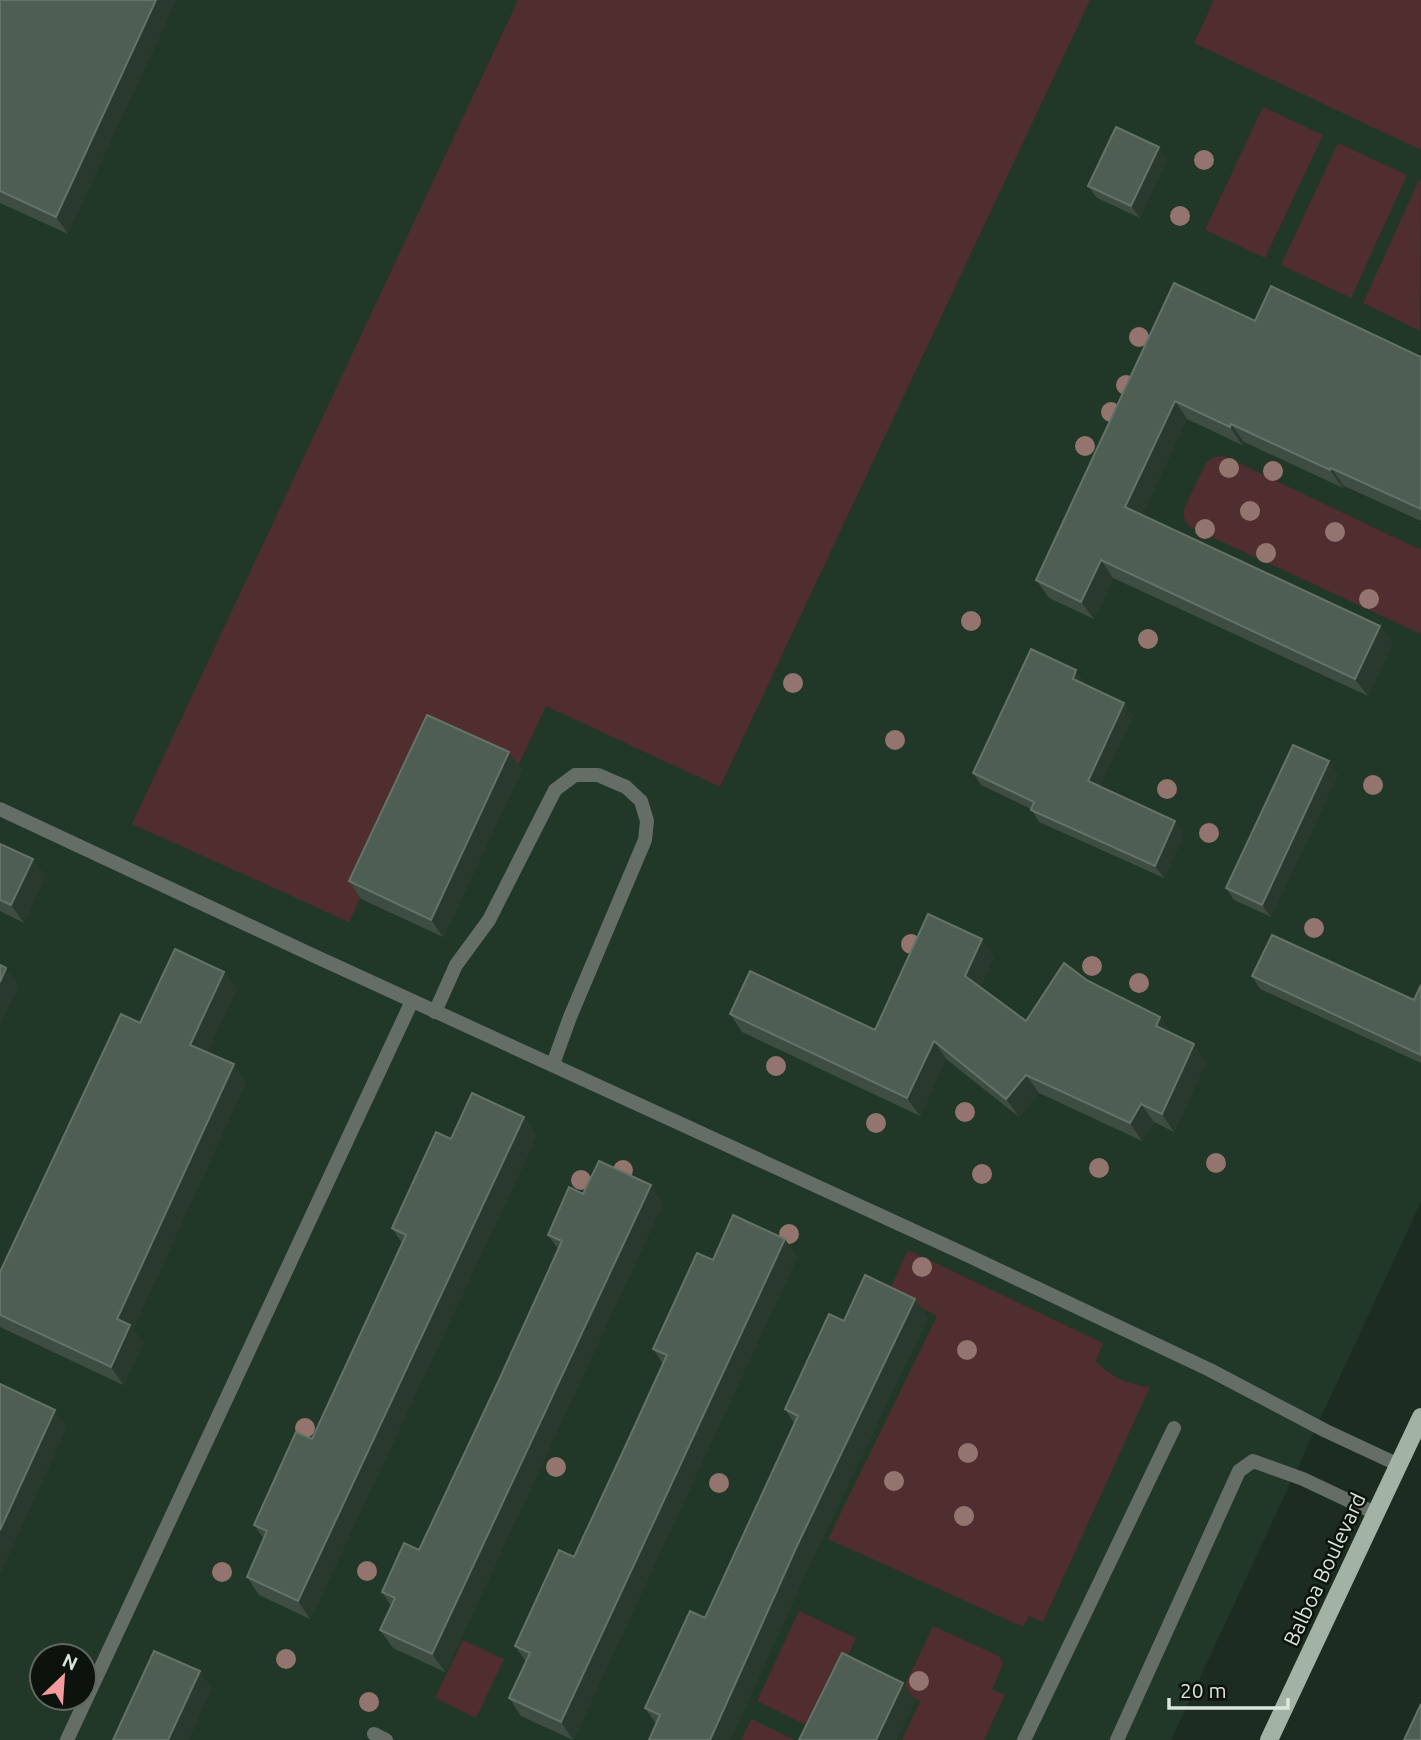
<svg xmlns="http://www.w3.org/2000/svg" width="1421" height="1740" font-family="Ubuntu,sans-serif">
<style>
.built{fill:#213727;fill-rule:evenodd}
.green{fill:#502d2e}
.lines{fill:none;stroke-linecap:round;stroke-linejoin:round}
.service{stroke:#656d67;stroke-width:14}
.minor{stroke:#656d67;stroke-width:14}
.primary{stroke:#a2b2a5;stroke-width:18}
.tree{fill:#94746f}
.wall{fill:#3d4d41}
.shaded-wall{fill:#29392d}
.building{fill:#4e5e52;stroke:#647367;stroke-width:2}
.labels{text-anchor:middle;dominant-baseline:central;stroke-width:5;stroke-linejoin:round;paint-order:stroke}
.street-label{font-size:21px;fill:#dbe5dd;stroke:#0c130d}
</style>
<rect width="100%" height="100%" fill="#1c2c20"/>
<path class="built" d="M0 0H1421V1202L1171 1740H0ZM42 1656H84V1698H42Z"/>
<path class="green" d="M518 0H1090L720 787 546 706 517 768 440 733 349 922 132 824Z
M1214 0H1421V150L1194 43Z
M1263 107 1323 135 1265 258 1205 230Z
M1338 143 1407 175 1351 298 1281 265Z
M1419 180 1421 181 1420 331 1363 303Z
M1224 456 1421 550V634L1190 527 1185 521 1183 511 1206 463 1214 457Z
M908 1250 1103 1343 1096 1361C1110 1377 1129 1385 1150 1387L1043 1622 1029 1616 1023 1627 828 1539 937 1316 889 1291Z
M799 1611 856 1638 814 1729 757 1701Z
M933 1626 999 1656 1003 1664 992 1689 1005 1695 984 1740H902L920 1701 902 1691Z
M463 1640 504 1659 476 1718 435 1698Z
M751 1719 795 1740H741Z"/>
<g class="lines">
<path class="service" d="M435 1012 456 965 489 920 555 790 575 775H598L626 787 641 801 647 821 645 840 570 1017 553 1064
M374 1734 386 1740
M1024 1740 1174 1428
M1117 1740 1239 1471 1253 1461 1303 1479 1375 1513"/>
<path class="minor" d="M0 809 308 953 969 1256 1210 1370 1326 1431 1399 1465
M67 1740 412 1001"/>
<path class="primary" d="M1269 1740 1421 1417"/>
</g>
<g class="tree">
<circle cx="1204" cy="160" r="10"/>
<circle cx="1180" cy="216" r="10"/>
<circle cx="1139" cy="337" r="10"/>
<circle cx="1126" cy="385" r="10"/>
<circle cx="1111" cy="412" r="10"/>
<circle cx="1085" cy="446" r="10"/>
<circle cx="1229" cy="468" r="10"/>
<circle cx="1273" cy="471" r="10"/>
<circle cx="1250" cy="511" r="10"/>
<circle cx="1205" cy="529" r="10"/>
<circle cx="1335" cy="532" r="10"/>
<circle cx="1266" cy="553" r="10"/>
<circle cx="1369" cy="599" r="10"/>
<circle cx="971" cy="621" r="10"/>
<circle cx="1148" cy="639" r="10"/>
<circle cx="793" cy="683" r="10"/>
<circle cx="895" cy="740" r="10"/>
<circle cx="1373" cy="785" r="10"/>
<circle cx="1167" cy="789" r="10"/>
<circle cx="1209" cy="833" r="10"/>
<circle cx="1314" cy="928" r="10"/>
<circle cx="911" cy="944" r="10"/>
<circle cx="1092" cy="966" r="10"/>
<circle cx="1139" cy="983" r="10"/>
<circle cx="776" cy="1066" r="10"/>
<circle cx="965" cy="1112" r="10"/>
<circle cx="876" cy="1123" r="10"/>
<circle cx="1216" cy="1163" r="10"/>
<circle cx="1099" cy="1168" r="10"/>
<circle cx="623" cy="1170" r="10"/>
<circle cx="982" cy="1174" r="10"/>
<circle cx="581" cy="1180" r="10"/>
<circle cx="789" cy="1234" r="10"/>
<circle cx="922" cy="1267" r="10"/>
<circle cx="967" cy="1350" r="10"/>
<circle cx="305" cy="1428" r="10"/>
<circle cx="968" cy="1453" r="10"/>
<circle cx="556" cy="1467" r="10"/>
<circle cx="894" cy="1481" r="10"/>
<circle cx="719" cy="1483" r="10"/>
<circle cx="964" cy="1516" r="10"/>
<circle cx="367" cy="1571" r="10"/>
<circle cx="222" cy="1572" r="10"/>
<circle cx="286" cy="1659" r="10"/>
<circle cx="919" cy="1681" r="10"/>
<circle cx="369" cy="1702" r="10"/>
</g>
<path class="wall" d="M0 0 68 234 0 203Z
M1167 159 1140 218 1097 198 1088 186Z
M1174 283 1255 321 1421 357V521L1344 486 1343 488 1244 442 1242 445 1187 419 1142 515 1380 626 1392 644 1368 696 1113 578 1094 619 1049 598 1036 580Z
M1085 683 1084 684 1133 715 1100 786 1184 834 1164 878 1039 822 1031 809 981 785 973 773Z
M509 752 522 770 443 937 361 899 349 881Z
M1338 774 1271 917 1234 900 1226 888Z
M0 844 33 859 45 877 24 923 0 911Z
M994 957 980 987 1026 1021 1160 1017 1171 1033 1206 1062 1174 1132 1154 1122 1142 1141 1039 1093 1019 1117 946 1059 920 1116 742 1032 730 1014 875 1030Z
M224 972 237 989 207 1052 246 1082 133 1329 143 1343 123 1385 0 1327V1272L140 1023Z
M1252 976 1414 1000 1421 985V1063L1260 989Z
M524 1117 537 1135 310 1619 259 1595 247 1577 264 1539 254 1525 312 1439 402 1243 392 1228 451 1139Z
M583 1194 663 1203 445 1672 393 1648 380 1630 391 1606 382 1592 419 1550 559 1250 548 1235Z
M785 1239 797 1257 573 1740 521 1716 509 1698 526 1662 515 1646 574 1557 663 1364 653 1349 713 1260Z
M915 1299 928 1317 809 1566 730 1740H649L656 1724 645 1708 705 1618 794 1423 785 1409 844 1321Z"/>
<path class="shaded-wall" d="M156 0H177L68 234 56 217Z
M1159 147 1167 159 1140 218 1131 206Z
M1175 401 1187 419 1138 525 1125 507Z
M1231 424 1244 442 1242 445 1230 427Z
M1331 468 1344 486 1343 488 1330 470Z
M1101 560 1113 578 1094 619 1081 602Z
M1380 626 1392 644 1368 696 1355 679Z
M1076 670 1085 683 1081 691 1073 679Z
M1124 703 1133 715 1097 793 1088 781Z
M509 752 522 770 443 937 431 920Z
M1329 761 1338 774 1271 917 1262 905Z
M1175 821 1184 834 1164 878 1155 866Z
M33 859 45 877 24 923 11 905Z
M982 939 994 957 977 994 965 976Z
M6 968 19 986 0 1026V982Z
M224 972 237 989 203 1063 190 1045Z
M1160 1017 1172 1035 1156 1026Z
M934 1041 946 1059 920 1116 907 1098Z
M1194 1044 1206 1062 1174 1132 1162 1114Z
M234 1064 246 1082 133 1329 143 1343 123 1385 111 1367 117 1319Z
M1026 1075 1039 1093 1019 1117 1006 1099Z
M1141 1104 1154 1122 1142 1141 1130 1123Z
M524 1117 537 1135 310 1619 298 1601Z
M651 1185 663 1203 445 1672 432 1654Z
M785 1239 797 1257 573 1740 561 1722Z
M915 1299 928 1317 809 1566 730 1740H710L796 1548Z
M55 1410 67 1428 0 1575V1530Z
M200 1671 212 1689 189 1740H168Z
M903 1683 916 1701 897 1740H876Z"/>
<path class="building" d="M0 0H156L56 217 0 191Z
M1116 127 1159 147 1131 206 1088 186Z
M1174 283 1255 321 1271 286 1421 357V509L1331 468 1330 470 1231 424 1230 427 1175 401 1125 507 1380 626 1355 679 1101 560 1081 602 1036 580Z
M1031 649 1076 670 1073 679 1124 703 1088 781 1175 821 1155 866 1031 810 1034 802 973 773Z
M427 715 509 752 431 920 349 881Z
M1293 745 1329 761 1262 905 1226 888Z
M0 844 33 859 11 905 0 900Z
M928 914 982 939 965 976 1026 1021 1064 963 1088 981 1160 1017 1156 1026 1194 1044 1162 1114 1141 1104 1130 1123 1026 1075 1006 1099 934 1041 907 1098 730 1014 750 971 875 1030Z
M1272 935 1414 1000 1421 985V1055L1252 976Z
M175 949 224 972 190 1045 234 1064 117 1319 130 1325 111 1367 0 1315V1272L121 1014 140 1023Z
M0 965 6 968 0 982Z
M472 1093 524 1117 298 1601 247 1577 267 1531 254 1525 296 1432 312 1439 406 1235 392 1228 436 1132 451 1139Z
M599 1161 651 1185 432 1654 380 1630 395 1598 382 1592 404 1543 419 1550 499 1380 562 1241 548 1235 569 1187 583 1194Z
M733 1215 785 1239 561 1722 509 1698 530 1653 515 1646 559 1550 574 1557 625 1447 667 1355 653 1349 697 1253 713 1260Z
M865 1275 915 1299 796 1548 710 1740H649L660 1715 645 1708 690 1611 705 1618 798 1416 785 1409 829 1314 844 1321Z
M0 1384 55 1410 0 1530Z
M154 1651 200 1671 168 1740H113Z
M842 1653 903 1683 876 1740H799Z
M1421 1704V1740H1404Z"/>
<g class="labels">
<g class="street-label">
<text transform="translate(1324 1569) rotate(-65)">Balboa Boulevard</text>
</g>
</g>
<g transform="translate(63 1677) rotate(25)"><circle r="33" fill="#0c130d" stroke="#5f6760" stroke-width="2"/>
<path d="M0-5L12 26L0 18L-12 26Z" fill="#f59b9e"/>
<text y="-10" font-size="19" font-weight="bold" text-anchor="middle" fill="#dbe5dd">N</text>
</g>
<path d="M1169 1698v10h119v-10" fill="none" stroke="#dbe5dd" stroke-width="3.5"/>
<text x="1180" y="1698" font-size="21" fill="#dbe5dd" stroke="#0c130d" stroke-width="5" paint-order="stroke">20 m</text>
</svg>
